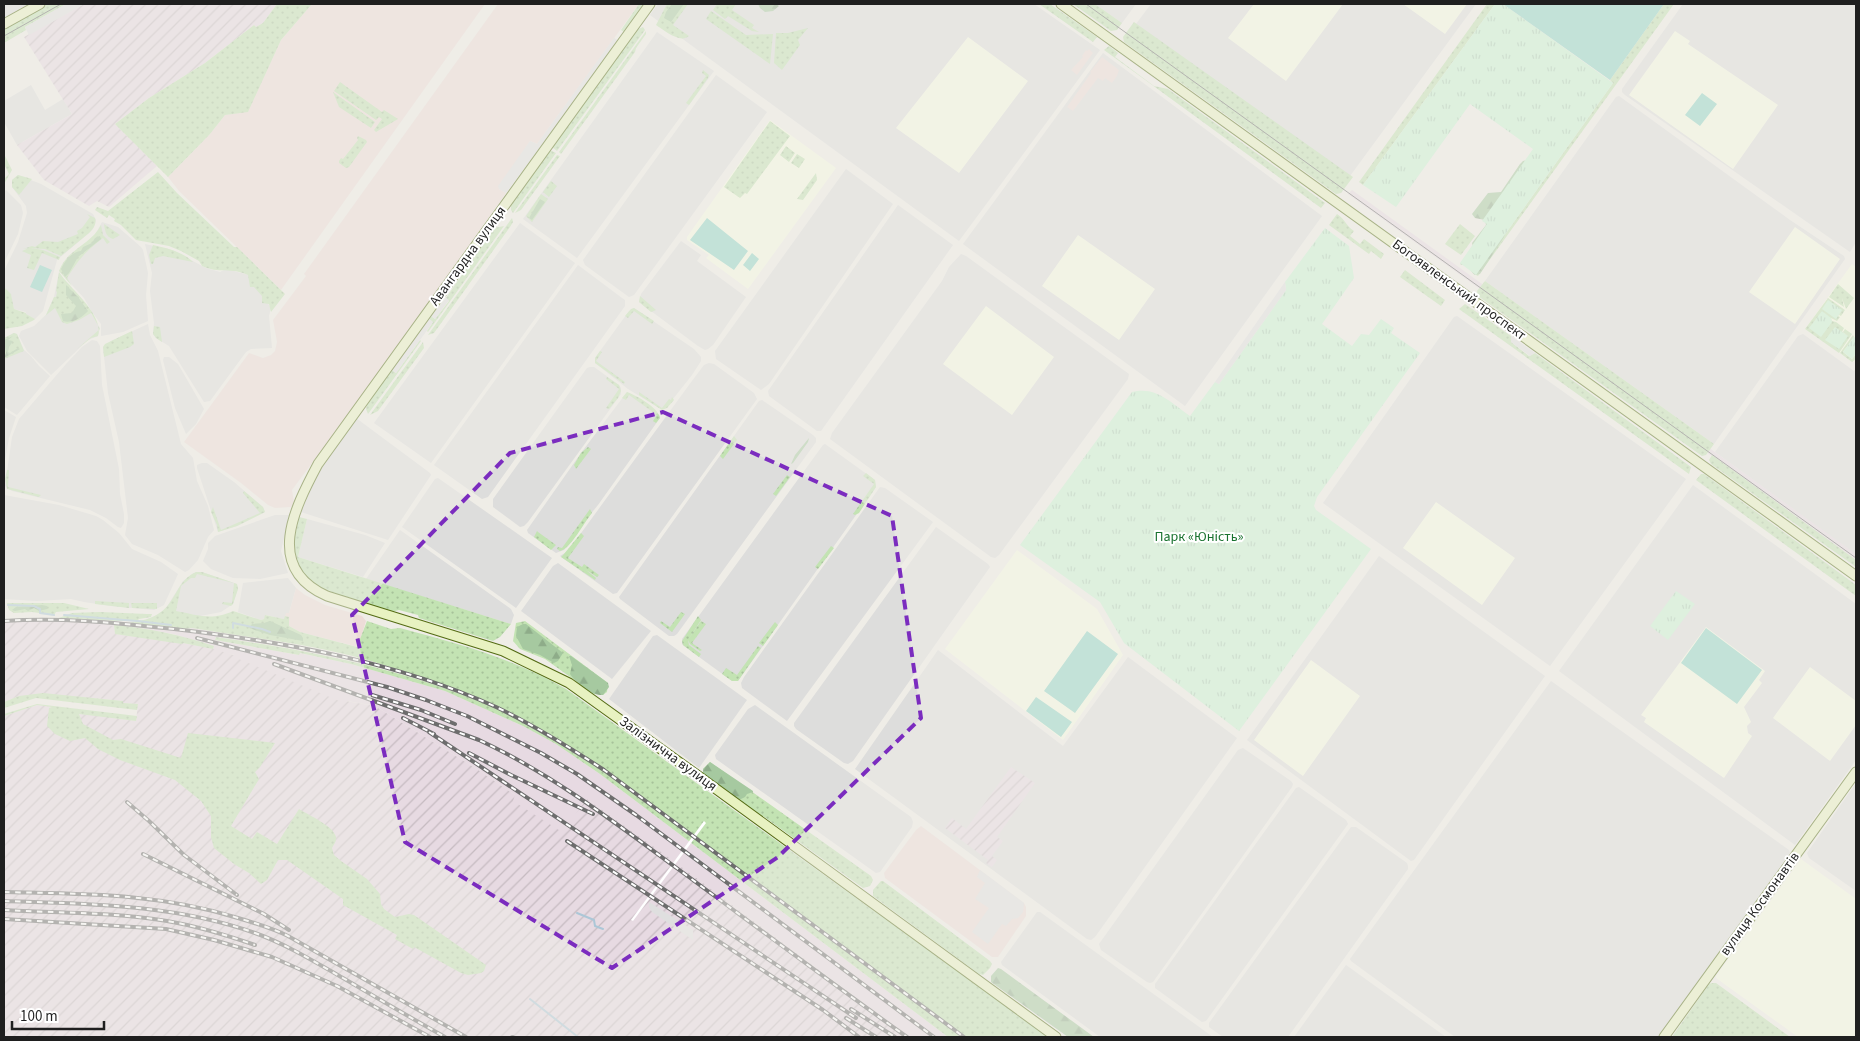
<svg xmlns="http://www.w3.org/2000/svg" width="1860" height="1041" font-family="'Source Sans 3',sans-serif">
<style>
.residential{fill:#dddddc}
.commercial{fill:#eddcd8}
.industrial{fill:url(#industrial-furrows)}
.education{fill:#f7fbe3}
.railway{fill:#e7dae2}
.grass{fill:url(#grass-dots)}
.forest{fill:url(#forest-firs)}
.park{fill:url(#park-tufts)}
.pitch{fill:#8ed4c5}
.parking{fill:#dfdfdf}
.pier{fill:#fff}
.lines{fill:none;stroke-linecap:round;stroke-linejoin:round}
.stream{stroke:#acc7d7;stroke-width:2}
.secondary-casing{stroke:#536b12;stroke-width:11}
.secondary{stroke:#e8f2c1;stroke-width:9}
.tram{stroke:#6d6d6d;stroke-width:1}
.rail-casing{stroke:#6d6d6d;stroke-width:4}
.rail{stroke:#fff;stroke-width:2;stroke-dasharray:5.5;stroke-linecap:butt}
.marked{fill:none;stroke:#7b2cbf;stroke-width:4;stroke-dasharray:10 6;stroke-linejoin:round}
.labels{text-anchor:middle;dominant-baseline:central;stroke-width:4;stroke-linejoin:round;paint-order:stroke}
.street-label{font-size:14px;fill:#1f1f1f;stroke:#fff}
.park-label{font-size:14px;fill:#19722f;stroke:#fff}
</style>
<defs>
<pattern id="industrial-furrows" width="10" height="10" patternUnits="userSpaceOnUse" patternTransform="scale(1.25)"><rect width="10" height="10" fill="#e7dae2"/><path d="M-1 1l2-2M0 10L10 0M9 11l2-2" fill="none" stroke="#c6bbc1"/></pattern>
<pattern id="grass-dots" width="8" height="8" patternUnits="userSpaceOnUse" patternTransform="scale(1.25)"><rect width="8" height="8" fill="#c3e3b3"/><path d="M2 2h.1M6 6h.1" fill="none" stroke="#a7c29a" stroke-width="1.8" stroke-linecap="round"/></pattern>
<pattern id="forest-firs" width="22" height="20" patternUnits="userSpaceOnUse" patternTransform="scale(1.25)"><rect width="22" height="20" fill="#a6c9a0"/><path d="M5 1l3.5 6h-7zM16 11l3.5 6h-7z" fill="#8eac89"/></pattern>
<pattern id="park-tufts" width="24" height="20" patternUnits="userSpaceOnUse" patternTransform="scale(1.25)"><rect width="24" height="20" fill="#c9f3d3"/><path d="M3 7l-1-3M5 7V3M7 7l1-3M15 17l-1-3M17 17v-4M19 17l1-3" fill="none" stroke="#acd0b5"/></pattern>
</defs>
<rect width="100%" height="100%" fill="#efede7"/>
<path class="residential" d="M4 4H29L4 18Z
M658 4H1034L1100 50 959 241 650 15Z
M1095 4H1136L1122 23Z
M1151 4H1476L1350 176 1136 24Z
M1683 4H1856V242L1850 252 1625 95 1622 92V89Z
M657 32 714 71 577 258 523 219Z
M1103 53 1322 216 1185 406 963 244Z
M716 75 767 112 634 295 629 297 585 265 583 260Z
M31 85 45 110 63 99 72 114 17 145 4 122V101Z
M1619 96 1790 220 1844 256 1845 259 1714 444 1485 281 1616 97Z
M846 169 893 204 769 384 761 390 716 359 715 351Z
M18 175 41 184 93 214 96 220 93 229 89 233 57 260 43 311 35 319 25 314 26 312 14 309 11 295 4 287V271L18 242 27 213 26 206 12 187V180Z
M6 190 21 205 23 213 18 234 4 263V192Z
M898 205 953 245 821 431H817L769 396 768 391Z
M102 222 118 227 141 247 143 250 148 273 146 295 148 321 123 332 101 336V324L92 312 84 298 59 271 68 256 94 237Z
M520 223 575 263 431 463 374 423Z
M681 241 701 255 697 261 746 297 713 345 708 349 705 350 698 346 639 302 641 294Z
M145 244 172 250 206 268 220 272 226 269 249 275 271 308 269 316 272 348 251 349 246 352 210 401 204 402 169 346 156 338 153 334 154 323 150 291 152 273Z
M961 254 966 256 1129 374 1128 379 999 555 995 558 991 557 830 439 832 433 942 281 949 267Z
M578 265 622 298 625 300V306L488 497 482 499 434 465Z
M59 272 66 283 82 299 100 328 98 336 88 340 51 375 27 351 19 336 21 331 34 326 46 315 54 297Z
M634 308 694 349 701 357V361L692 375 665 409 659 408 628 389 595 363V358L629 311Z
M1457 316 1686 479 1550 666 1323 503 1454 317Z
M148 324 150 335 158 351 181 444 193 458 197 481 208 506 214 530 208 537 198 560 189 570 185 572 158 555 132 544 125 535 128 518 119 442 108 393 103 347 111 341Z
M14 333 17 334 24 350 31 356 39 366 50 376 17 415 4 407V338Z
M1803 334 1854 371 1856 369V555L1715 452 1798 336Z
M92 340 97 341 100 346 102 385 119 469 120 494 124 514V523L121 528 118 527 106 518 90 510 12 491 5 486 12 437 19 419 66 364 82 347Z
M164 357H169L178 364 204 409 196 424 186 434 175 408 163 360Z
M709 363 714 364 754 393 757 399 617 593 613 594 560 556 568 551 689 385 704 365Z
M590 367H594L619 385 621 388V394L528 522 524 526 520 527 493 507V499L587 368Z
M627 392 652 408 660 416V418L598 505 585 521 573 539 564 550 556 553 528 533 527 530 581 453Z
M762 400 813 435 816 438V442L677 634 674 636H669L620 599 619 597 759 401Z
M4 410 16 417 9 438 4 465Z
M356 418 430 473 431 475 388 540 301 512 309 490 325 462Z
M825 444 875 480 876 487 738 681H732L684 646 682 644V639L823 445Z
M202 463H207L234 482 263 507 265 512 237 526 218 532 197 468V465Z
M438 478 552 558 516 608 402 527 435 479Z
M1693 485 1856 604V760L1795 845 1559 671Z
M880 487 885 488 933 522 787 721 742 688 741 683 744 677Z
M4 495 59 505 96 516 103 520 119 533 132 549 161 562 178 574 164 605 154 610 111 606 84 602 71 599 36 601 4 599Z
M275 515H289L281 551 288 573 260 579 233 578 211 569 203 561 208 549V543L215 536Z
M307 519 365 535 385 543 363 577 298 557Z
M936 527 988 564 990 567 853 761 848 764 844 763 796 729 794 726V723Z
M400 530 511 609 514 615 511 624 366 579Z
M1379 556 1545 676 1414 860 1411 861 1247 740Z
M558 563 651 631 612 679 521 611 553 566Z
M196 572H202L237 584 238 589 233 604 221 612 200 616 169 611 166 608 183 581Z
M288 578 296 588 289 613 284 619 266 615 264 619 261 620 238 612 243 583Z
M657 635 747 700 699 768 609 699 653 636Z
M938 650 1063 746 1128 657 1237 738 1095 937 1091 940 1087 939 855 769Z
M1551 681 1789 850 1790 853 1658 1037H1455L1351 961 1350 959Z
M755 705 911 817 913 822 912 827 880 872 876 873 716 759 715 755 748 709Z
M1243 748 1291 781 1293 784 1292 787 1153 982 1150 983 1147 982 1101 950 1099 944 1238 750Z
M1856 783V891L1809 858 1807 853Z
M1299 787 1346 820 1348 824 1206 1021 1202 1022 1155 988V984L1296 788Z
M1351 827H1356L1407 863 1408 866V869L1288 1037H1223L1209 1027V1023Z
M1037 912H1040L1213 1037H1100L1002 965 1001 962Z
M1346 965 1446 1037H1294Z"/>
<path class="commercial" d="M312 4H485L281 290 179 191 168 177 210 134 225 115 248 111 281 40Z
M498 4H639L537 144 530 141 499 189 506 193 382 369 292 490 294 502 291 507 275 508 268 505 241 483 184 442 249 353 263 358 271 355 275 351 277 342 273 320 306 276 304 274Z
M1089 49 1093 53 1077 75 1071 70 1083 57 1082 56 1086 50 1087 51Z
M1102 57 1119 70 1117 76 1112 83 1105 78 1103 81 1098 78 1073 111 1067 107 1091 73 1090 72Z
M296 588 305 595 325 605 362 616 366 621 358 647 300 632 289 626 285 616 286 613H289Z
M921 826 1024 903 1026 907V916L998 957H992L885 878 884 873 916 830Z"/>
<path class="industrial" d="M84 4H277L263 23 256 27 254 25 205 63 149 98 115 124 157 166 109 207 97 201 89 206 44 180 17 145 72 114 24 37Z
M4 622H65L114 625 115 634 183 643 221 650 346 701 375 706 477 769 515 795 587 799 662 852 909 1037H4V716L37 705 56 707 61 711 136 721 138 704 123 703 122 701 95 698 19 696 4 702Z
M1011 767 1035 783 997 837 1003 841 992 856 997 860 992 867 986 863 988 860 945 828 952 818 966 829Z"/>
<path class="education" d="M1254 4H1343L1286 81 1228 38Z
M1403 4H1467L1445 34Z
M1675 31 1690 41 1688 44 1778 105 1733 169 1629 95Z
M968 37 1028 81 959 173 896 128Z
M770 120 836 168 748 289 706 258 709 255 687 240V237Z
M1795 227 1840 259 1795 324 1749 292Z
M1078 235 1155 289 1119 340 1042 286Z
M1852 264 1856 267V359L1854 362 1805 329Z
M986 306 1054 357 1012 415 943 364Z
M1436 502 1515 558 1482 605 1403 548Z
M1017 550 1097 609 1123 655 1063 740 945 649Z
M1706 627 1765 671 1759 680 1762 683 1744 707 1751 722 1747 726 1748 733 1752 736 1724 778 1644 722 1646 718 1641 715Z
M1311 660 1360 696 1303 776 1254 740Z
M1810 667 1856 701V725L1830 761 1773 718Z
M1801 859 1856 899V1037H1798L1716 978V976Z"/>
<path class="railway" d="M1352 190 1856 554V560L1348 194Z
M59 618 115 621 184 629 192 628 327 651 370 661 430 680 498 707 558 739 605 769 966 1037H962L604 771 530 726 497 709 429 682 368 664 280 646 216 637 215 640 298 655 299 653 351 664 445 691 523 726 556 744 600 774 948 1037H909L675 862 587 799 562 832 513 801 515 795 477 769 375 706 347 701 344 703 234 657V655L213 649 214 646 173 634 139 628 65 622H4V619Z"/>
<path class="grass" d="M48 4H66L25 27 26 30 4 43V29Z
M277 4H312L281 40 248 112 225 115 210 134 168 177 115 124 149 98 205 63 254 25 256 27 263 23Z
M639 4H646L624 32 621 30Z
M667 4H688L673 25 689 36C680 44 664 30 656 25Z
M717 4H736L732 10 754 25 752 28 759 32 752 31 728 16 725 19 713 10Z
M1039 4H1050L1097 37 1093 42Z
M1073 4H1095L1122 23 1117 30 1111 31Z
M1487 4H1495L1363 185 1359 182Z
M1664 4H1674L1478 276 1476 275 1613 83 1610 80Z
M711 11 746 35 773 34 770 64 706 19Z
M1134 22 1353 177 1341 193 1336 194 1124 42 1123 37Z
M643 27 645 30 557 151 552 147 636 30Z
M808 28 798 40 800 45 782 70 774 63 776 33H788Z
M646 31V34L636 48 635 52 561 154 559 152Z
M1109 46 1118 53 1115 57 1154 86 1168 89 1325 203 1321 208 1104 50Z
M703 70 709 75 708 78 689 105 686 103 706 76 702 73Z
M340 82 382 112 384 110 398 119 376 132 374 130 382 119 379 117 376 120 334 91Z
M333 92 375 122 371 128 339 107Z
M770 121 790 136 747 194 745 193 740 198 724 187Z
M358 136 366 140 367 142 349 167 346 168 339 163V161L341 158 343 159 358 140 357 138Z
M786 146 795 153 789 162 780 155Z
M550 150 556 153 513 213 511 210V203Z
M4 154 12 170 4 184V179L9 174 4 164Z
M797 154 805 159 799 168 791 163Z
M557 155 560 156 521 210 515 213Z
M158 172 177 193 234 247H237L285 294 271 312 269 304 262 303V296L254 287H250L248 275C232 267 218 274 202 266L199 261 181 251 169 246 136 240 121 225 114 221 115 219 109 215 107 218 95 210 97 207 108 211Z
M816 173 817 180 803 200 797 199Z
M18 175 32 179 19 195 12 187V180Z
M551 181 557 186 549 197 543 192Z
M541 194 548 199 532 222 526 216Z
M87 214 95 218C97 224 93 229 89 233L61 256 45 249 30 248 43 250 60 257 59 260 42 253 34 270 27 268 31 255 22 251 29 248 23 249 32 246 35 247 43 241 58 242 78 234 77 231 82 228 90 217Z
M1337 214C1345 219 1346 226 1354 231L1350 236 1360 244 1364 239 1384 254 1381 259 1371 251 1369 254 1329 225Z
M512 218 513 222 510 227 434 333 428 335Z
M104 224 120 235 113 239C106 237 105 231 104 224Z
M1460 224 1475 236 1461 255 1445 244Z
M101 225 103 235 110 242 107 244 103 238C85 252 79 259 67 278L72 286 59 271C67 249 91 245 101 225Z
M504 226 428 332 427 331 433 322 429 319 431 316 435 319 449 301 446 298 494 228Z
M153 245C167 248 183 252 193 262L163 256 155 258 153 264H151L149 255Z
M1405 270 1445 300 1441 306 1400 277Z
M59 272C70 289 104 314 98 336L91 338 77 349 100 329 91 313 79 320 67 324 62 322 55 308 40 320 46 315 54 297H56L57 292 56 291Z
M1485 281 1714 444 1706 455 1702 456 1478 296 1477 291Z
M1838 284 1854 298 1846 309 1842 298 1844 307 1829 297Z
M4 287 11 294 14 309 26 313V314L35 319 34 320 22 326 4 329Z
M640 296 656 310 651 312 639 302Z
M1828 298 1845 310 1841 316 1839 315 1842 310 1836 319 1838 316 1840 317 1837 321 1831 318 1832 322V321L1836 322 1844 328 1842 332 1835 327 1848 336 1843 332 1845 329 1852 334 1839 353 1805 329Z
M1465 304 1511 336V342L1529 356 1535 353 1691 467 1689 474 1459 309Z
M634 308 654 321 652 324 634 311 628 318 625 316 631 309Z
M154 326 160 327 162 342 156 338 153 334Z
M132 331 134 344 130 347 104 357 103 347 105 344Z
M14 333 17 334 24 351 4 359V338Z
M1853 335 1854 337 1843 352 1852 359 1856 354V359L1852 362 1840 353Z
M420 340 421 341 368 414 366 409 367 403 392 370 396 373Z
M423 342 424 348 378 411 370 415Z
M600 351 602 352 596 361 625 382 624 384 595 363V358Z
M607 377 619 385 621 391 618 398 609 409 606 408 619 389 606 379Z
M627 392C637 396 658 407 660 418L656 423 653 421 657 415 629 395 626 400 622 398Z
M639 392 662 408 669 399 671 400 672 397 674 400 667 408 662 410 639 395Z
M734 436 737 440 723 459 720 456Z
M588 447 591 449 576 469 574 465 581 453Z
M1712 455 1856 560V567L1711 464 1709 460Z
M7 470H9L8 487 41 495 39 497 7 489 5 479Z
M866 473 875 480 876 487 859 513 855 515 853 514 874 484 863 476Z
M1701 474H1704L1856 585V596L1696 480Z
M787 475 790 477 776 496 773 494Z
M244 491 263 507 265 512 237 526 218 532 217 525 211 512 213 507 221 530 260 513 243 493Z
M590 509 592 513C584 522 571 549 560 551L557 549 558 547 562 548Z
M299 517 307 519 298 557 511 624 500 637 493 641 419 618 418 615 399 610 391 612C374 606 326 595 313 585 303 577 296 565 294 552 293 541 297 528 299 517Z
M537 531 538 532 556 545 551 550 534 537Z
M581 533 584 536 568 558 582 567 584 564 599 575 597 577 586 570 596 578 595 580 561 557 564 554 568 557 564 554Z
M831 546 834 548 818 569 815 567Z
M196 572H202L237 584 238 589 233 604 231 606 222 604 223 602 232 603 234 583 197 574 195 578H191L181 586 176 611C198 615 212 621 233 611L261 620 264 619 265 615 284 619 285 616 289 617V626L300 632 357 647 367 621 391 629 400 628C460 644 512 658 566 689L1049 1037H966L605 769C570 747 535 723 496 706 456 688 413 674 371 661 313 644 251 638 192 628L184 629 127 623C144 621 161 617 171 601 179 589 182 578 196 572Z
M95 601 129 603V608L95 604Z
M7 603H64L89 609 56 612 54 615 32 612 14 613 9 610Z
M131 603H157V609L132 608Z
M100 612 147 614H152L151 617 139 619 137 621H118L59 618 72 613Z
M681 612 685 614 672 632 660 623 661 621 670 627Z
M698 616 701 620 688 640 689 645 701 654 699 657 683 645 682 641Z
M525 621 608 683 607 692 603 695 594 694 545 659 520 649 513 641 516 623Z
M701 621 706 624 692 643 702 650 700 651 690 644 688 640Z
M775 622 778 625 763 646 759 643Z
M114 625C148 628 181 635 214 646L213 649 183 643 182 644 115 634Z
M216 637C312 651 406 669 495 708 533 725 569 748 604 771L962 1037H948L600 774 556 744 523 726 445 691 351 664 300 653 299 655 215 640Z
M758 646 761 648 738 681H732L722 674 726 668 737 675Z
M43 693 123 701V703L138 704 137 710 36 698 4 708V702L19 696Z
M37 704 137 716 136 721 79 714 83 724 113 740 121 739 181 758 188 733 275 743 260 767 255 772 259 779 231 826 252 839 257 832 277 844 299 809C308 815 334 826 336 837 337 841 334 844 332 848L334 855 341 861 367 879 380 894 381 904 384 909 395 917 409 914 414 915 486 965 484 971 481 973 468 975 461 973 414 947 413 949 395 939 397 935 343 905V899L287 860H278L267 880 261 884 249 873 234 864 214 848 211 837V816L201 801 175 780 120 760 98 749 85 738 70 741 55 734 47 726 49 708 52 707 37 705 4 716V714Z
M710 762 871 876 873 880 870 886 863 888 770 821 705 777 703 773V769Z
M881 881H883L990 961 992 964 990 968 983 975 979 974 873 896V890Z
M1712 983H1716L1790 1037H1672L1709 984Z"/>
<path class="forest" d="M672 4H684L671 22 664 18 666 12Z
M758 4H776L779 6 773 11 765 12 760 8Z
M1531 159 1504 237 1480 274 1475 275C1470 272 1470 266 1466 263L1462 265 1460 264 1474 251 1472 243 1486 225 1485 220 1475 218 1472 214 1488 193 1501 192 1520 164 1523 161Z
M540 199 545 202 532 220 529 218Z
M100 236 101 239 78 257 69 273 65 277 61 269C65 261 71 252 81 251L83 247 92 243 95 238Z
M66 285 78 297 88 311C82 318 71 324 63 321L61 314 72 313 76 306 66 295Z
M13 336 8 340 13 341 9 347 8 352 10 353 18 348 20 349 4 358 6 353 4 340Z
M809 438 808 442 793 463 791 464 795 455Z
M42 605 47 606V609L39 611 34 608 28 611 25 609 15 611 12 610 16 607Z
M270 621 301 635 303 638V641L270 635 249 628 252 624 264 623Z
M523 624H526L563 653 558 661 554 663 540 655 523 649 516 636 517 627Z
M569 656H571L608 683 609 687 603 695C592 696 576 683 570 674L572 665Z
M710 762 753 791V792L747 794 745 797 739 800 705 777 703 773V769Z
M998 968 1001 969 1094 1037H1068L991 982V976Z"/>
<path class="park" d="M1495 4H1503L1613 83 1476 275 1460 263 1487 224 1482 221 1533 149 1470 104 1396 207 1363 185Z
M1325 228 1349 246 1354 278 1322 324 1352 346 1361 334 1369 335 1381 319 1394 328 1391 333 1420 353 1317 497 1314 506 1316 510 1371 549 1239 731 1124 643 1100 602 1020 545 1132 392C1156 386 1170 402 1190 416L1215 382 1219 384 1286 290 1285 282Z
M1828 300 1842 310 1836 319 1822 309Z
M1822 311 1831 318 1832 322 1821 337 1809 328Z
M1835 327 1848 336 1839 349 1825 340Z
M1854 337 1856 338V354L1852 359 1843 352Z
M1676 591 1695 604 1668 640 1650 626Z"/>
<path class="pitch" d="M1503 4H1664L1610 80Z
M1702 93 1717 104 1700 126 1685 115Z
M707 218 748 251 734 270 690 240Z
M752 253 759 259 750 271 743 265Z
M40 265 52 270 42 292 30 287Z
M1706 628 1762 670 1737 704 1681 663Z
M1087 631 1118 654 1075 713 1044 691Z
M1036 697 1072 722 1061 737 1026 711Z"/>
<path class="parking" d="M66 4H84L29 35 25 27Z
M614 38 619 41 506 193 499 189 498 186 530 141 537 144Z
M1285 282 1286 290 1219 384 1215 382Z
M446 298 449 300 435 319 431 316Z
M429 319 433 322 396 373 392 370Z
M1511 336 1535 353 1530 356 1511 342Z
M980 870 1024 903 1023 912 1018 918 1012 919 1006 926 1002 924 988 944 972 932 989 908 975 899 985 883 977 877Z
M649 902 693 930V940L652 912 649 907Z"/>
<path class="pier" d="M704 821 706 823 633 921 631 920Z"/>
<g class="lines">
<path class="stream" d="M8 605 34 606 40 609V613L54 615
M64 615 137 621
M138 621 171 625
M233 628V623L262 629 270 632
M577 913 594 920 595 926 603 929
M530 999 578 1037"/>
<g class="secondary-casing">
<path id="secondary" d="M650 4 318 464C294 509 264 568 327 596L503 651 569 683 697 775 1056 1037
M1061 4 1856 576
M4 24 40 4
M1664 1037 1856 772"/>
</g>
<use href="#secondary" class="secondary"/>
<path class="tram" d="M1086 4 1856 558
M4 36 61 4"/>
<g class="rail-casing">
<path id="rail" d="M4 621C61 617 117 623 174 629 284 642 395 661 496 707 534 725 569 747 604 770L964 1037
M197 638 387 687 426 700 467 716 541 753 577 774 636 815 934 1037
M274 664 479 740C552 774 614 822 678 869 754 925 830 982 907 1037
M372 695 421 710 455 724
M403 718 434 734
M429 732 856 1018
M469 753 511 775 593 814
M127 802 149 821 184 855 237 895
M567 841 823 1010 859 1037
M143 854 264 914 289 930
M4 892C85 894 159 893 238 918 255 923 272 928 288 936L466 1037
M4 901C89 904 174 904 255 933 286 944 315 962 343 978 377 998 411 1018 445 1037
M4 910C58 913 113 912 167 921 197 926 226 935 255 945
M4 919 166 929 214 940 272 957 337 986 430 1037
M851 1009 895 1037
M846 1018 876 1037
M512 1037H513"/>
</g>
<use href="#rail" class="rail"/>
</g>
<path d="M0 0H1860V1041H0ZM663 412 892 516 921 718 778 857 612 968 405 842 352 615 510 453Z" fill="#efede7" fill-opacity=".55" fill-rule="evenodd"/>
<path class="marked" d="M663 412 892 516 921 718 778 857 612 968 405 842 352 615 510 453Z"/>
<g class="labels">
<g class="street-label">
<text transform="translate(468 256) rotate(-54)">Авангардна вулиця</text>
<text transform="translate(1459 290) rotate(36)">Богоявленський проспект</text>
<text transform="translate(668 754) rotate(36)">Залізнична вулиця</text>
<text transform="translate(1760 904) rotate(-54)">вулиця Космонавтів</text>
</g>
<g class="park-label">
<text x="1199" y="537">Парк «Юність»</text>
</g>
</g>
<rect width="1860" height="1041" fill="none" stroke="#1f1f1f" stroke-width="10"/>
<path d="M12 1021v8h92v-8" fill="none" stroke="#1f1f1f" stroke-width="2.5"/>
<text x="20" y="1021" font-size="15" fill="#1f1f1f" stroke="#ffffff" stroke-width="4" paint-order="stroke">100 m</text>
</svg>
